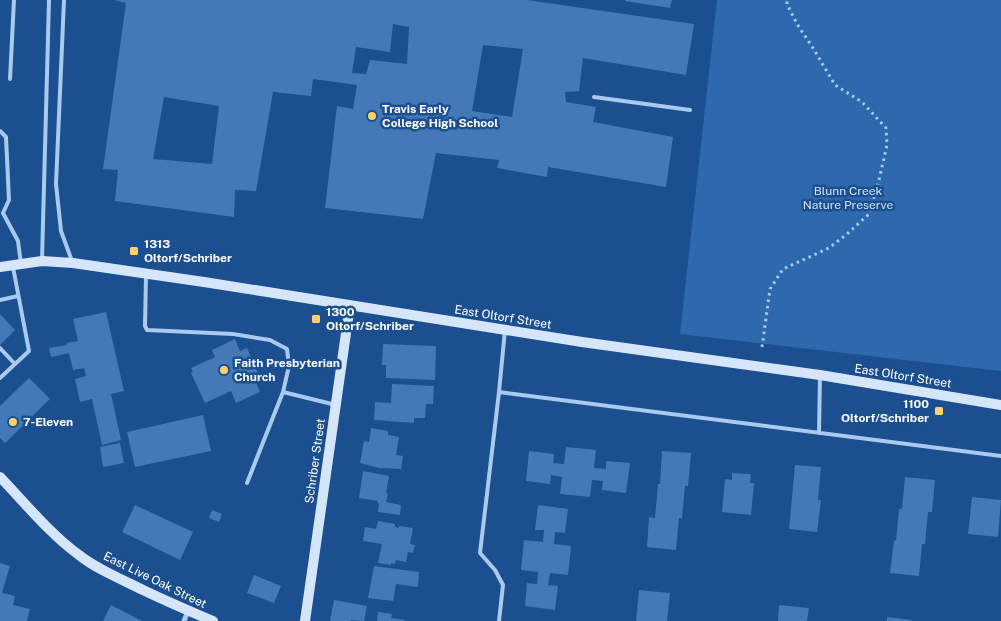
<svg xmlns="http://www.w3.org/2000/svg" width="1001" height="621" font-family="'Public Sans',sans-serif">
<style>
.green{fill:#2e69ad}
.building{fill:#4478b7;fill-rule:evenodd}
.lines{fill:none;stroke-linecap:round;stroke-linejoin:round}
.path{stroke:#a9c9ee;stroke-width:3;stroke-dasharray:2.5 4;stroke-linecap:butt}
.lane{stroke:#a9c9ee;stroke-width:4}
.street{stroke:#a9c9ee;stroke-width:5}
.secondary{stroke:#d6e6fa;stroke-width:10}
.poi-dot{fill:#ffd166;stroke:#1b4f8f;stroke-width:2}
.labels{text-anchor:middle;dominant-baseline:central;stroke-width:5;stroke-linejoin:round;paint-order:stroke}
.poi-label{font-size:12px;font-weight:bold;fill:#fff;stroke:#1b4f8f;text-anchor:start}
.park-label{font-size:12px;fill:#cfe3fa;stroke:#1b4f8f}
.street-label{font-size:12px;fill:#fff;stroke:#1b4f8f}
</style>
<rect width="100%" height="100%" fill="#1b4f8f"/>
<path class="green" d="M717 0H1001V371L680 334Z"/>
<path class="building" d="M114 0H527L694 24 686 75 583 58 579 91 565 92 566 102 596 107 593 122 673 137 666 187 548 167 547 177 497 168 499 160 436 153 423 219 325 208 337 106 353 109 357 85 313 79 311 96 273 92 256 191 235 190 234 217 115 201 118 170 103 169 126 3ZM393 24 409 27 407 64 370 60 366 74 352 73 356 47 390 52ZM483 45 523 49 512 117 472 111ZM164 97 219 106 212 164 153 159Z
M625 0H672L670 8 625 1Z
M106 312 124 391 111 394 121 440 102 445 92 399 80 402 75 379 86 376 84 368 73 370 69 353 51 357 49 348 67 345V343L78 341 73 319Z
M0 314 15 330 0 345Z
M235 339 240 351 247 348 260 378 255 380 260 392 236 403 231 391 205 403 191 373 193 372 191 368 215 357 212 350Z
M383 344 436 346 435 380 386 378V365H382Z
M29 378 50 399 5 443 0 438V406Z
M392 384 434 386 433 404H426L425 418H414V423L374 420 375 402 391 403Z
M203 415 211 451 135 467 127 432Z
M371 428 388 431V435L399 437 396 455 403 456 401 469 379 468 360 463 364 441 369 442Z
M120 443 124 463 103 467 100 447Z
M566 447 596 450 594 468 606 469V461L630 463 626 493 602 490 603 481 592 480 590 497 560 494 562 477 551 475 550 484 526 481 529 451 554 454 553 463 564 464Z
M662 451 691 453 688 486H685L682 518H679L676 550 647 547 649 517 655 518 658 484H660Z
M795 465 821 467 818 500H821L817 532 789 529Z
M363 471 389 476 386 493H388L386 502 401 505 400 515 378 512 379 503H377L378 501 359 498Z
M732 473 751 474 750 483H754L751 515 722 512 725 479 732 480Z
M905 477 935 480 932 512H928L925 544H922L919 576 890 573 894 540 896 541 899 509H902Z
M972 497 1001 500 998 537 968 534Z
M135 505 193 532 180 560 122 532Z
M538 505 568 509 565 533 555 532 554 544 571 546 568 575 550 573 548 585 558 586 555 610 525 606 527 583 537 584 538 572 521 570 524 540 543 542 544 530H535Z
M212 510 222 514 219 522 209 518Z
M378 521 395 524V527L399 528V526L413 528 410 544 415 545 413 553 408 552 406 562 396 560 395 564 391 563V565L378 563 382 544 363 541 365 527 376 529Z
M0 563 10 566 2 593 15 596 13 605 30 609 27 621H0Z
M374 566 419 572 418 587 396 584 393 601 368 598Z
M254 575 281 586 274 603 247 593Z
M639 590 670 593 667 621H636Z
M334 600 367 606 364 621 351 620 350 621H330Z
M111 605 142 621H103Z
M779 605 809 608 807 621H778Z
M378 612 392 614 391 618 405 620 404 621H377Z
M887 617 912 620V621H887Z"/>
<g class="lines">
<path class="path" d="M762 347 770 289 783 269 829 248 847 234 869 214 879 180 887 145 886 128 862 102 835 85 813 48 797 24 787 4V0"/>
<path class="lane" d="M64 0 56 184 61 231 72 261
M10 79 14 0
M594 97 690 110
M0 131 6 137 9 200 3 213
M3 213 18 241 21 264
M42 260 49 0
M146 276 145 326 147 330 233 334 270 340 287 349 289 366 283 392 336 405
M0 300 18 296
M0 348 15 364
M0 378 29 351 13 267
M499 392 1001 456
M819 433 820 375
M247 483 283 392
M499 621 503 585 495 570 480 553 499 392 505 330"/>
<path class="street" d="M184 621 188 611"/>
<path class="secondary" d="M0 267 42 261 73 263 204 282 582 342 820 375 1001 405
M0 477C25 503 50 534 79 555 98 570 121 579 143 590 166 601 189 611 213 621
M305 621 350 305"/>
</g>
<g class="poi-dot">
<circle cx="372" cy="116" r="5"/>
<rect x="129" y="246" width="10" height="10" rx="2.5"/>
<rect x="311" y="314" width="10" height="10" rx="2.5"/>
<circle cx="224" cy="370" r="5"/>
<rect x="934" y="406" width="10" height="10" rx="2.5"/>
<circle cx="13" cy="422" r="5"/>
</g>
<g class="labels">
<g class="poi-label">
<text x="382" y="109">Travis Early<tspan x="382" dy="14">College High School</tspan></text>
<text x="144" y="244">1313<tspan x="144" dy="14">Oltorf/Schriber</tspan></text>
<text x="326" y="312">1300<tspan x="326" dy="14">Oltorf/Schriber</tspan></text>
<text x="234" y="363">Faith Presbyterian<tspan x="234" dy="14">Church</tspan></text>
<text x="929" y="404" text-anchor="end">1100<tspan x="929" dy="14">Oltorf/Schriber</tspan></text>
<text x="23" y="422">7-Eleven</text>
</g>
<g class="park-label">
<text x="848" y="191">Blunn Creek<tspan x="848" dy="14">Nature Preserve</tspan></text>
</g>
<g class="street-label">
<text transform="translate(503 317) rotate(9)">East Oltorf Street</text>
<text transform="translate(903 376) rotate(9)">East Oltorf Street</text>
<text transform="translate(315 461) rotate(-82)">Schriber Street</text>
<text transform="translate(155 580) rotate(26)">East Live Oak Street</text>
</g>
</g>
</svg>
